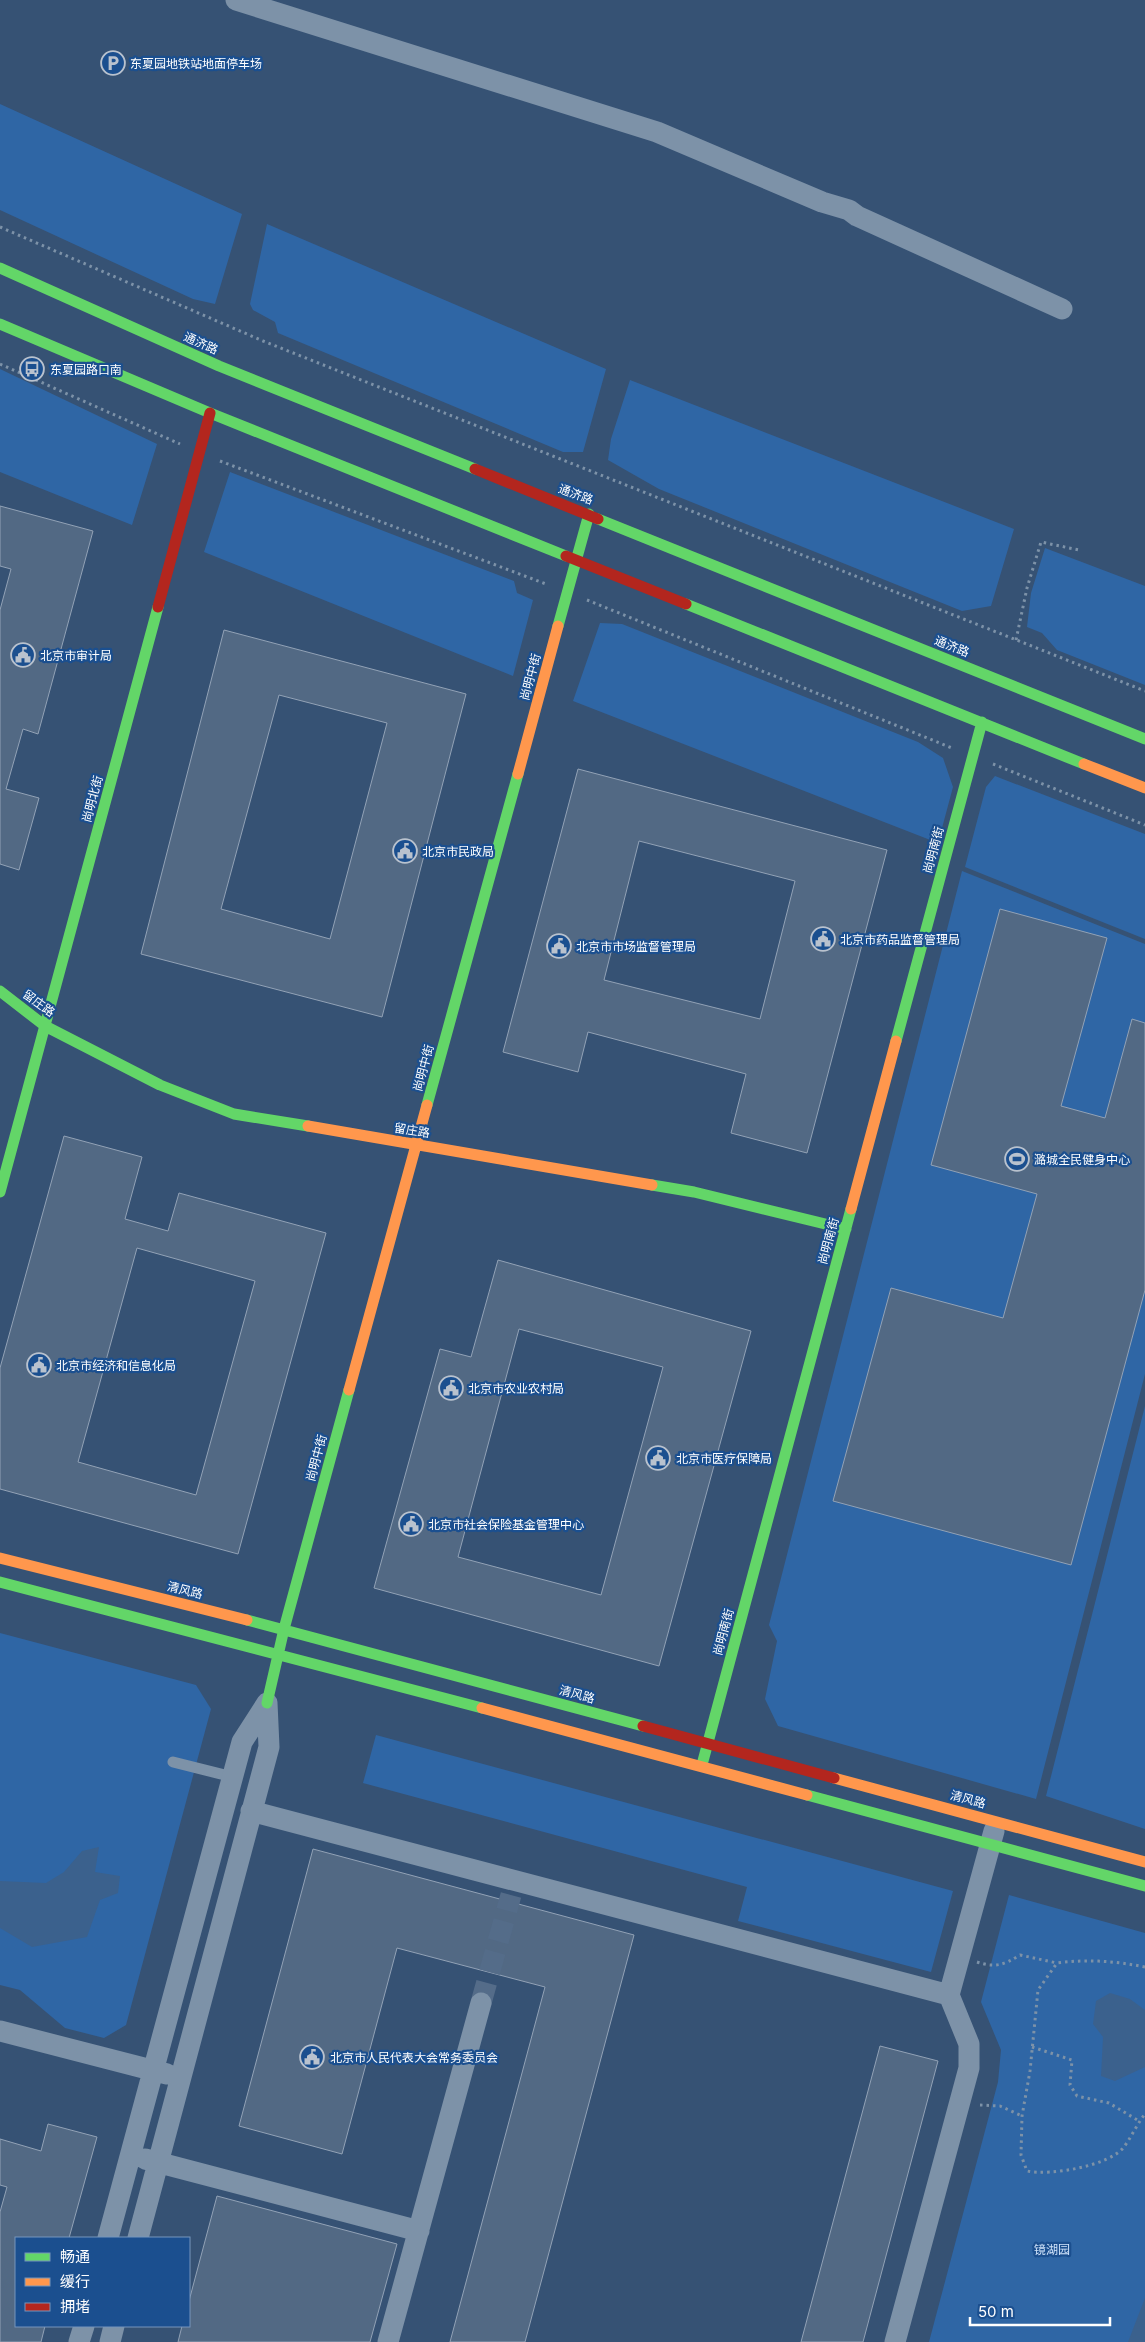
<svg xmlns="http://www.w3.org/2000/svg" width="1145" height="2342" font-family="Inter,'Noto Sans SC',sans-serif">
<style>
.green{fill:#2f66a5}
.water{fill:#3b618d}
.building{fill:#526984;stroke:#92a2b6;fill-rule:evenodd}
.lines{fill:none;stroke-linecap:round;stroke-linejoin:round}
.street-tunnel{stroke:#546c89;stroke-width:21;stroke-dasharray:21 11;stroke-linecap:butt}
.path{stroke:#7d92a8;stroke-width:3;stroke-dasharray:2.5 4;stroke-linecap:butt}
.lane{stroke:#7d92a8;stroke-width:11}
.street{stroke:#7d92a8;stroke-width:21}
.fast{stroke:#63d668;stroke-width:11}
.slow{stroke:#ff974d;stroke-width:11}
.jam{stroke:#b3261e;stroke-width:11}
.labels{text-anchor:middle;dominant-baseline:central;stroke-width:4.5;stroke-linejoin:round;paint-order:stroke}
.poi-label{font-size:12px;fill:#fff;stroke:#1b4f8f;text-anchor:start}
.street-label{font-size:12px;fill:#fff;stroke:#1b4f8f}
.park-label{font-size:12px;fill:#cfe3fa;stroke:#1b4f8f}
</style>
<rect width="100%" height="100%" fill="#365274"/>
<path class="green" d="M0 104 242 214 215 304 193 299 0 210Z
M267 224 606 369 583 452H563L278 333 275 322 253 310 250 304Z
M0 369 157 444 132 525 0 472Z
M630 380 1014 529 991 606 962 611 659 489 608 460 611 439Z
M230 472 514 581 517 593 533 600 513 676 204 552Z
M1045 548 1145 586V685L1057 650 1042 633 1027 627 1031 593Z
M600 623 622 624 918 742 943 758 953 787 938 843 573 701Z
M995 776 1145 834V939L965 867 986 787Z
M962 871 1145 944V1374L1036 1799 778 1726 765 1699 777 1641 769 1625Z
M1145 1406V1829L1046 1796Z
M0 1633 196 1685 211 1709 126 2025 104 2038 65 2028 20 1990 0 1985Z
M376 1735 953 1891 931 1972 738 1921 747 1887 363 1783Z
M1009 1895 1145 1933V2342H929L998 2082 1001 2050 981 2002Z"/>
<path class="water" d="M99 1847 95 1872 120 1876 118 1893 100 1900 87 1937 32 1947 0 1928V1881L46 1883 64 1872 82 1851Z
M1110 1993 1130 1999 1145 2010V2067L1115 2081 1101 2076 1103 2037 1093 2024 1096 2001Z
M1145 2298V2342H1128L1143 2303Z"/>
<path class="building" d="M0 506 93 531 38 734 23 729 6 789 39 798 19 870 0 864V610L11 569 0 566Z
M224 630 466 694 382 1017 141 954ZM279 695 387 723 330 939 221 909Z
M578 769 887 850 807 1153 731 1133 746 1074 588 1032 578 1072 503 1052ZM639 841 795 881 760 1019 604 980Z
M1000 909 1107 938 1061 1106 1105 1118 1132 1019 1145 1023V1290L1071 1565 833 1501 891 1288 1003 1318 1037 1194 931 1165Z
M64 1136 142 1157 125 1219 168 1231 179 1193 326 1233 238 1554 0 1489V1368ZM137 1248 255 1281 196 1495 78 1462Z
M498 1260 751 1331 659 1666 374 1588 440 1349 471 1357ZM519 1329 663 1367 601 1595 458 1557Z
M313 1849 634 1935 525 2342H450L545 1987 397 1948 342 2154 239 2126Z
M880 2046 938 2061 863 2342H801Z
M48 2124 97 2137 69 2238H16V2326H45L41 2342H0V2212L7 2187 0 2185V2139L41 2151Z
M217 2196 397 2244 370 2342H178L182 2326H189V2301Z"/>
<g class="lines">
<path class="street-tunnel" d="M481 2003 511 1895"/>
<path class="path" d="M0 227 263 341 1145 691
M0 364 180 444
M220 461 546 584
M587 600 952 748
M1016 640 1027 588 1041 542 1079 550
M993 764 1145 825
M977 1962C995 1968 1004 1965 1020 1955L1057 1963
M1145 1967C1115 1961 1087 1959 1057 1963L1038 1990 1030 2071 1022 2116 1021 2155 1027 2171C1050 2176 1109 2166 1124 2147 1132 2136 1137 2124 1145 2114
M1032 2047 1072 2060 1070 2085 1077 2096 1109 2103 1139 2121
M980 2105 1000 2106 1022 2116"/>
<path class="lane" d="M173 1762 233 1777"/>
<path class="street" d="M236 0 657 132 822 202 849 210 857 216 1062 309
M251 1811 949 1995 969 2044V2068L895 2342
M949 1995 994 1831
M0 2031 167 2074
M145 2159 419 2231
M108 2238 242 1742 267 1703
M138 2238 269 1747 267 1703
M79 2342 84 2326
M110 2342 114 2326
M388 2342 481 2003"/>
<path class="fast" d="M0 268 219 366 475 469
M0 324 210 413 566 556
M598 519 1145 739
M686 604 1084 764
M558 626 589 514
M0 991 45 1026 160 1085 234 1114 308 1126
M896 1041 982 722
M427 1105 518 774
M652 1185 694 1192 846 1229
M0 1192 158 607
M0 1582 482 1708
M247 1620 643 1726
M267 1703 284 1629 349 1390
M703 1761 851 1209
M807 1795 1145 1886"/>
<path class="slow" d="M1084 764 1145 788
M518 774 558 626
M308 1126 652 1185
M851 1209 896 1041
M349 1390 427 1105
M0 1558 247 1620
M482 1708 807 1795
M834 1778 1145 1862"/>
<path class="jam" d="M475 469 598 519
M566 556 686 604
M158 607 210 413
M643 1726 834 1778"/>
</g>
<defs>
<g id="parking-ring" transform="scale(1.25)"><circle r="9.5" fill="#1b4f8f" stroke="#b9c2ce" stroke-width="1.5"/><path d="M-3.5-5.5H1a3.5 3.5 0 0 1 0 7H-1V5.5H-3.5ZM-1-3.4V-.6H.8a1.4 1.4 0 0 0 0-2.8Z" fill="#b9c2ce"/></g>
<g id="bus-ring" transform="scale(1.25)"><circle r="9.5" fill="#1b4f8f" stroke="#b9c2ce" stroke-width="1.5"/><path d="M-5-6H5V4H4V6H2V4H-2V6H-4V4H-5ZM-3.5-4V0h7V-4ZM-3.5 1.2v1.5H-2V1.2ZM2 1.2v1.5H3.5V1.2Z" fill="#b9c2ce"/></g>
<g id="civic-ring" transform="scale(1.25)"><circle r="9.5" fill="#1b4f8f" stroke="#b9c2ce" stroke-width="1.5"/><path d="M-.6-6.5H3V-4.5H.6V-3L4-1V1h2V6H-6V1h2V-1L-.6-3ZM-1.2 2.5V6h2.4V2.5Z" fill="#b9c2ce"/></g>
<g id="stadium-ring" transform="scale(1.25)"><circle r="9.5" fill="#1b4f8f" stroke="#b9c2ce" stroke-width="1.5"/><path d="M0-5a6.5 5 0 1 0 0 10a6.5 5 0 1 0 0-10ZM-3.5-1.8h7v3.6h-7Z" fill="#b9c2ce"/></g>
</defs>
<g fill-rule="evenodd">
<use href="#parking-ring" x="113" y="63"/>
<use href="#bus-ring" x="32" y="369"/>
<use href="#civic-ring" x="23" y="655"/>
<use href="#civic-ring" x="405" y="851"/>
<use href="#civic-ring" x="823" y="939"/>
<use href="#civic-ring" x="559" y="946"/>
<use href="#stadium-ring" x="1017" y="1159"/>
<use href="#civic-ring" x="39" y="1365"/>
<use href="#civic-ring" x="451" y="1388"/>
<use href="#civic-ring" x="658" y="1458"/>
<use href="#civic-ring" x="411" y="1524"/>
<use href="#civic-ring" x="312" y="2057"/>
</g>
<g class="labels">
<g class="poi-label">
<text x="130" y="63">东夏园地铁站地面停车场</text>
<text x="50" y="369">东夏园路口南</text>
<text x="40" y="655">北京市审计局</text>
<text x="422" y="851">北京市民政局</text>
<text x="840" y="939">北京市药品监督管理局</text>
<text x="576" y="946">北京市市场监督管理局</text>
<text x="1034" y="1159">潞城全民健身中心</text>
<text x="56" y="1365">北京市经济和信息化局</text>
<text x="468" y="1388">北京市农业农村局</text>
<text x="676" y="1458">北京市医疗保障局</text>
<text x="428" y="1524">北京市社会保险基金管理中心</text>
<text x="330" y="2057">北京市人民代表大会常务委员会</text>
</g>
<g class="street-label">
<text transform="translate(201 343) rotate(24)">通济路</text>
<text transform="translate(576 494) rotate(20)">通济路</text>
<text transform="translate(952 646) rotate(22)">通济路</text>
<text transform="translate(530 677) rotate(-75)">尚明中街</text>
<text transform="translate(92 799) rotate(-75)">尚明北街</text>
<text transform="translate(933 850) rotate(-75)">尚明南街</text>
<text transform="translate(39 1003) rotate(36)">留庄路</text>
<text transform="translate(423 1068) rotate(-75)">尚明中街</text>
<text transform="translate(412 1130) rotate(9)">留庄路</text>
<text transform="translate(828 1241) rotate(-75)">尚明南街</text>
<text transform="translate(316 1458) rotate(-75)">尚明中街</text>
<text transform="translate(185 1590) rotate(14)">清风路</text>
<text transform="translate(723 1632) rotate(-75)">尚明南街</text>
<text transform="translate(577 1694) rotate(15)">清风路</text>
<text transform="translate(968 1799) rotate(15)">清风路</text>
</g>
<g class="park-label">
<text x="1052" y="2249">镜湖园</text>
</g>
</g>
<rect x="15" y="2237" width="175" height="90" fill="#1b4f8f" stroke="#7695bc"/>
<rect x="25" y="2253" width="25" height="8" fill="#63d668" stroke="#7695bc"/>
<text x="60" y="2262" font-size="15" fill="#ffffff">畅通</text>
<rect x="25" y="2278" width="25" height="8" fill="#ff974d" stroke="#7695bc"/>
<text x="60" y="2287" font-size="15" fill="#ffffff">缓行</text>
<rect x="25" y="2303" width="25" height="8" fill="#b3261e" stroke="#7695bc"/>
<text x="60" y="2312" font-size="15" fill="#ffffff">拥堵</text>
<path d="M970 2317v8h140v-8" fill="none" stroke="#ffffff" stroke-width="2.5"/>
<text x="978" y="2317" font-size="15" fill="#ffffff" stroke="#1b4f8f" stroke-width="4" paint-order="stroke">50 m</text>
</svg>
